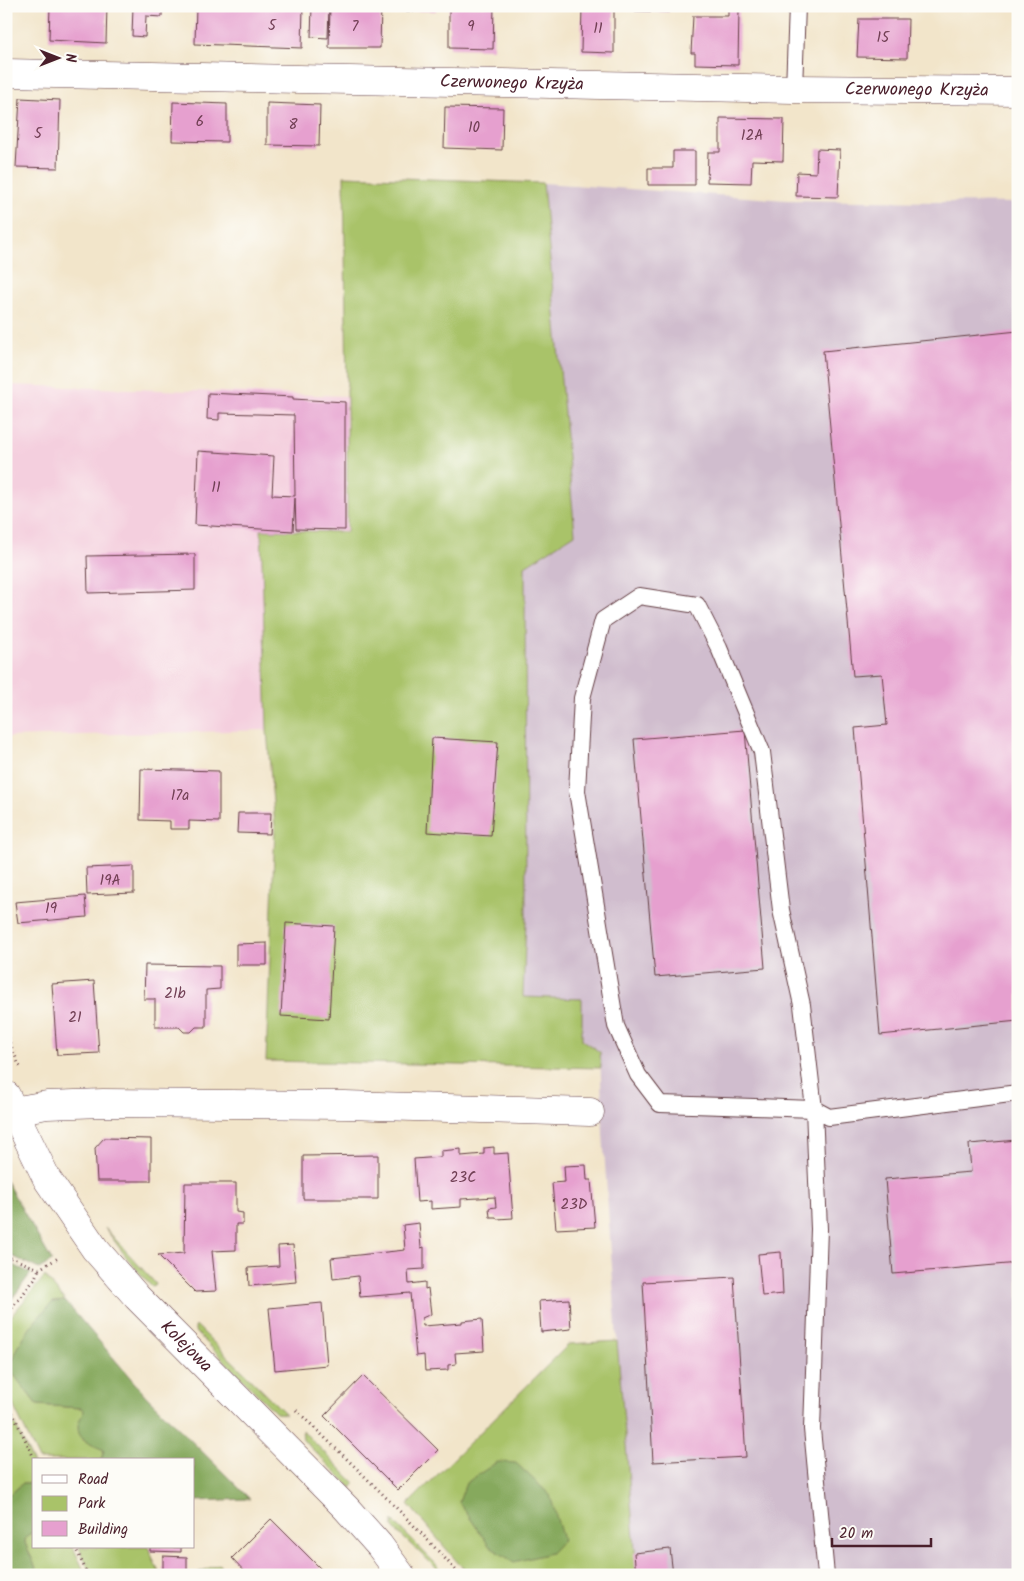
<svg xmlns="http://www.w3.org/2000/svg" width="1024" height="1581" font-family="Kalam,sans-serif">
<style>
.built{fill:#f4cfde}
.industrial{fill:#d0bdce}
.green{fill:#a9c369;stroke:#7a714a}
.forest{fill:#86a95d;stroke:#686444}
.building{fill:#e6a0cf}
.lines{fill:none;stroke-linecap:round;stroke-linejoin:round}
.lane-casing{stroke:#633d43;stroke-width:18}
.street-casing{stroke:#633d43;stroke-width:29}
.secondary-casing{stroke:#633d43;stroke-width:29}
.path{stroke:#633d43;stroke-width:3;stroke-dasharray:1 4;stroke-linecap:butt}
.lane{stroke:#fff;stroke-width:16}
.street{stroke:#fff;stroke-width:28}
.secondary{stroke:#fff;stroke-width:28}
.labels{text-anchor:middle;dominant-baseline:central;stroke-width:5;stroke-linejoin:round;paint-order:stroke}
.number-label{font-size:15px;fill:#713f54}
.street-label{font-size:18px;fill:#4a1f2b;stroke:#fdfcf7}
</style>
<rect width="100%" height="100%" fill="#fdfcf7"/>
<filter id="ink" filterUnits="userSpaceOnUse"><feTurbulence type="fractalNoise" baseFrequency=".02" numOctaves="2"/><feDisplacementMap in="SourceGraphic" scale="10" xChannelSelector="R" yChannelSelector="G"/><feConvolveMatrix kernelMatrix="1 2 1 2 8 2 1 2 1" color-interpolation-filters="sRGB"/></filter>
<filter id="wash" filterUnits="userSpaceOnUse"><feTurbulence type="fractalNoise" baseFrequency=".0096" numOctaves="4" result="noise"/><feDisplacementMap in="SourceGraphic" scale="20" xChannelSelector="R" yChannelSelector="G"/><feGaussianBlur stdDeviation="1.12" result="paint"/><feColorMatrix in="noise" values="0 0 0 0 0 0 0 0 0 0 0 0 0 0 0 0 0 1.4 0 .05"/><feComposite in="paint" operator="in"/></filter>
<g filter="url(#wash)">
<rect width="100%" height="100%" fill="#f2e5ca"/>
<path class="built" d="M6 385 347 396V532L261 530 267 730 6 737Z"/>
<path class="industrial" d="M543 183 787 200 1018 203V1575H607L637 1573 617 1341 603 1134 600 1052 523 997 526 920 525 566 575 534Z"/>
<path class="green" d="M344 176 543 183 575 534 525 566 526 920 523 997 582 999V1040L600 1052 601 1068 266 1061 275 827 267 730 261 530 347 532V396Z
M105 1228 156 1284 155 1286 152 1287 150 1285 127 1258Z
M45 1276 65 1301 53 1302C34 1321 14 1345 11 1371L37 1405 81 1408 84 1410 83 1415V1440L104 1450 101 1460H39L6 1390V1322Z
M196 1325 286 1414 276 1413 195 1331V1327Z
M617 1341 637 1573 607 1575H471L459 1564 408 1504 569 1344Z
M6 1406 34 1464V1483H23L12 1493 6 1495Z
M302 1430 355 1483 351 1488 303 1440Z
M393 1521 447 1575H444L394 1529 392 1526Z
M34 1532V1547H73L86 1575H39L25 1543C25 1537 28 1534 34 1532Z
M79 1547H148L160 1575H91Z
M219 1564 224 1575H192Z"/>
<path class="forest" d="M6 1181 52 1261 39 1269 6 1253Z
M6 1262 31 1273 6 1307Z
M65 1301 145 1395 250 1499 194 1501V1460H101L104 1450C93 1445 77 1441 78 1426 78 1421 83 1415 84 1410L81 1408 37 1405 11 1371C14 1345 34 1321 53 1302Z
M497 1462 516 1463 550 1495 563 1540 551 1553 514 1562 490 1547 459 1502 466 1483Z
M23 1483H34V1532C28 1534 25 1537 25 1543L39 1575H6V1495L12 1493Z"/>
<g id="blocks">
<path class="building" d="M50 6H107L106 43 49 40Z
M133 6H162V17L146 16 145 37 132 36Z
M196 6H303L302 48 195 44Z
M312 6H329L328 38 311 37Z
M330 6H381L380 48H329Z
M404 6H436V11H404Z
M449 6H494L493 49 449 48Z
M582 6H614V53L581 52Z
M635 6H669V12L635 11Z
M728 8 739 9 738 65 695 64V53H691L693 16H728Z
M859 19H908L907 58 857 57Z
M20 98 60 100 58 168 16 167Z
M173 102 227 104V142L172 141Z
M267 103 320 105 319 146 267 145Z
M445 107 503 108 502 150 444 148Z
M720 118 784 119 783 161 752 160 751 183 707 182 708 152H720Z
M817 149 840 150 838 197 796 196 797 172 816 173Z
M673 151H695V185H648V168H673Z
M1018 331V1021L880 1035 855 728 887 725 882 674 853 676 823 351Z
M208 393 293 397V399L345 402V530L296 529 295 498 293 531 195 525 198 451 274 456 272 495 295 496 294 415 219 413V420L207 419Z
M195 554V590L88 593 87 556Z
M745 730 765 968 655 977 634 739Z
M432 738 498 742 491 836 427 832Z
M141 769 219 771V822L189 821V829H170V821L140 820Z
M238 813H271L270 834 237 833Z
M134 866V893L87 895 86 868Z
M85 896 87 917 18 923 15 902Z
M286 923 334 926 329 1019 281 1016Z
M267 943V965H236V944Z
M145 965 220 966V989L206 990V1027H196L191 1032H184L179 1027H155V999H144Z
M94 981 99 1053 57 1055 52 984Z
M104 1138 151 1139V1181H97L95 1148Z
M1018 1140V1263L893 1274 885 1179 971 1172 969 1144Z
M494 1147V1154L508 1153 513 1218 497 1219 496 1217H490L489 1208 496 1207 495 1197 461 1199V1207L431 1209V1201L417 1202 414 1159 441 1157V1151L461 1149V1156L484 1154V1148Z
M378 1155V1199H303V1156Z
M586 1165 587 1180H591L595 1227 556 1229 552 1183 565 1182 564 1166Z
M185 1183H236V1212L243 1213V1224H236V1250L212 1251 216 1291 195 1292 158 1255 184 1253Z
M419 1223 421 1248 424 1247V1269L408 1270 409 1284 425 1282V1289L428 1288 431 1314 422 1318 423 1326 462 1323V1321L482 1319 484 1351 455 1353 456 1364 448 1365V1370L425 1371 424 1355 416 1356 410 1293 360 1297 358 1276 333 1279 331 1258 405 1250 403 1225Z
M293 1245 296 1282 249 1286 248 1268 279 1266 278 1246Z
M781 1252 783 1294 762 1296 758 1254Z
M734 1277 746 1457 653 1462 643 1282Z
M569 1299 571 1329 541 1332 539 1301Z
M322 1303 327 1365 275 1370 269 1308Z
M363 1376 438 1450 398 1490 324 1416Z
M271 1519 327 1575H248L232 1558Z
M150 1547H181V1552L150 1551Z
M670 1549 673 1575H636L634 1553Z
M163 1556 187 1557V1575H163Z"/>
</g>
</g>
<g filter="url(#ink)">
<use href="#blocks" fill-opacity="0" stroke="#633d43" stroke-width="1"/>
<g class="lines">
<g class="lane-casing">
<path id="lane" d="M794 89 797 6
M639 596 697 605 719 648 762 752 781 910 802 1005 814 1109 660 1104 638 1075 616 1026 577 791 582 698 603 620Z
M826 1575 812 1429 819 1229 814 1109 829 1117 1018 1093"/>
</g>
<g class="street-casing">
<g id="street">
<path id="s1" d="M6 73 794 89 1018 91"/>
<path d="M13 1111 47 1105 103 1103 345 1105 590 1112"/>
</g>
</g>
<g class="secondary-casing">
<g id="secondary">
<path id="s2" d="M6 1095 47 1179 95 1249 137 1297 346 1508 379 1545 401 1575"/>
</g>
</g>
<path class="path" d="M6 998 9 1041 19 1065 21 1068
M6 1256 39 1269 60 1257
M6 1316 34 1280 39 1269
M6 1399 35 1460
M296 1410C352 1464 408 1517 460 1575
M75 1547 88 1575"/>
<use href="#lane" class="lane"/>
<use href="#street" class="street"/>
<use href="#secondary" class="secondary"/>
</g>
</g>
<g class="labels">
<g class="number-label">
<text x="272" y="26">5</text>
<text x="355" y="27">7</text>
<text x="471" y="27">9</text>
<text x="598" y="29">11</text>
<text x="883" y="38">15</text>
<text x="200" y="122">6</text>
<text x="293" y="125">8</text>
<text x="474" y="128">10</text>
<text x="38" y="134">5</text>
<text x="752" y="136">12A</text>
<text x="216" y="488">11</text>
<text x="180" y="796">17a</text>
<text x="110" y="881">19A</text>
<text x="51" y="909">19</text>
<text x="175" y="994">21b</text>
<text x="75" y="1018">21</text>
<text x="463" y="1178">23C</text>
<text x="574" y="1205">23D</text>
</g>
<g class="street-label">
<text stroke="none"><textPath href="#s1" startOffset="506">Czerwonego Krzyża</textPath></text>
<text stroke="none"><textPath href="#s1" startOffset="911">Czerwonego Krzyża</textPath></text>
<text stroke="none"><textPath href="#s2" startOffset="312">Kolejowa</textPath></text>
</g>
</g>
<rect width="1024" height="1581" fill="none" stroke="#fdfcf7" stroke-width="25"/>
<rect x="32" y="1458" width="162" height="90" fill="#fdfcf7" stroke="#b5a4a5"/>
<rect x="42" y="1475" width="25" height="8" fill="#ffffff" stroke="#b5a4a5"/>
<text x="78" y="1484" font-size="15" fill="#4a1f2b">Road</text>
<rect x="42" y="1496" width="25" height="15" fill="#a9c369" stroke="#b5a4a5"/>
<text x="78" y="1508" font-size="15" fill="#4a1f2b">Park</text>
<rect x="42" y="1521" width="25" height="15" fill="#e6a0cf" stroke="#b5a4a5"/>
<text x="78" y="1534" font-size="15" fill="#4a1f2b">Building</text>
<g transform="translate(58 58) rotate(90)" stroke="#fdfcf7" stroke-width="4" paint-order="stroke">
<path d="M0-4L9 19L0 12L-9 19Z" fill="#4a1f2b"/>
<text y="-8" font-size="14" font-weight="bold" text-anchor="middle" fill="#4a1f2b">N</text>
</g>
<path d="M832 1538v8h99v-8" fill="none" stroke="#4a1f2b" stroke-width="2.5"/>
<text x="839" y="1538" font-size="15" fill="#4a1f2b" stroke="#fdfcf7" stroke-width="4" paint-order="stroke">20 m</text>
</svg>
